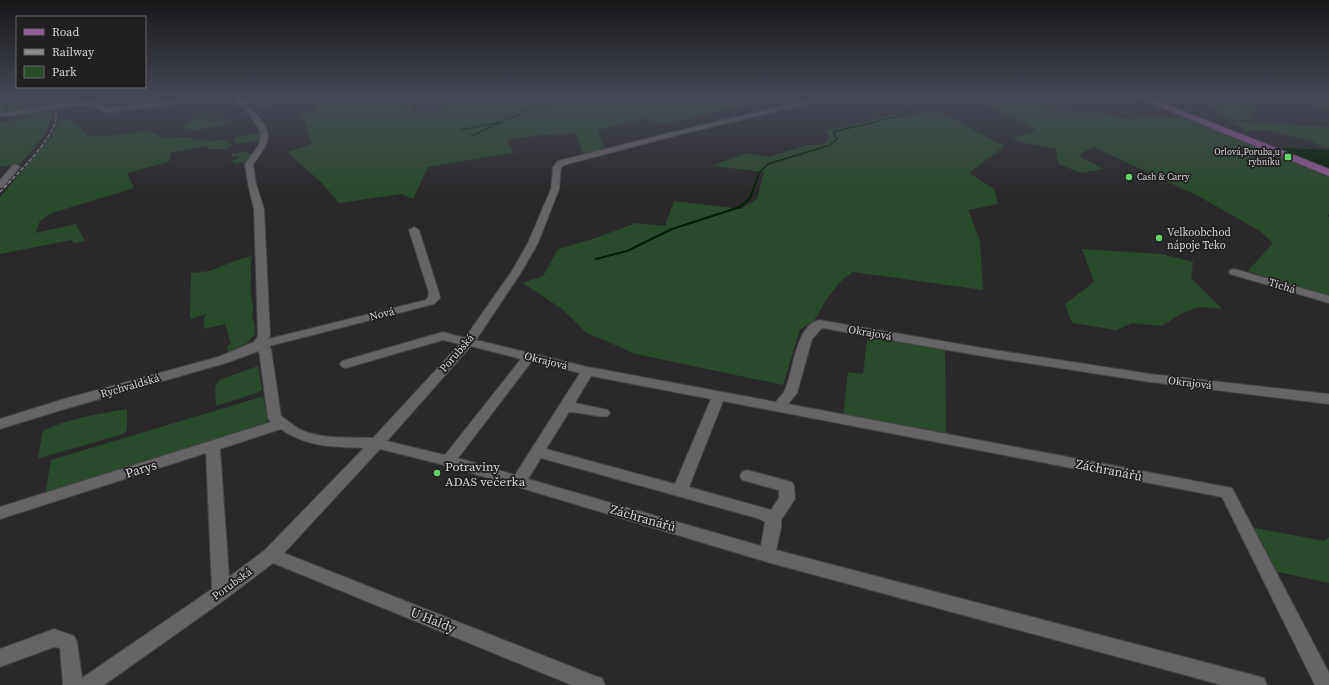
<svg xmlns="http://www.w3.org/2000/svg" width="1329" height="685" font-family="'Source Serif 4',serif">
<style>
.green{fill:#2a4a2c}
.water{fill:#002001}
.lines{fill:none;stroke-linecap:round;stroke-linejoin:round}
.stream-far1{stroke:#002001;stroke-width:1.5}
.stream{stroke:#002001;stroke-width:2}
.minor-casing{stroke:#464446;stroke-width:2}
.major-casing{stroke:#464446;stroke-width:2}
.minor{fill:#676467;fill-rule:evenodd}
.major{fill:#955a99;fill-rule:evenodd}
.rail{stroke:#8c8a8c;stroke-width:1.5;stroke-dasharray:4 2;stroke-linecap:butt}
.poi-dot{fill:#60d56a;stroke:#211f21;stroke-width:1.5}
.labels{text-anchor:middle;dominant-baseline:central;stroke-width:3.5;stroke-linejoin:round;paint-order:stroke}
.far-poi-label{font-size:9px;fill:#d6d4d6;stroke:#211f21;text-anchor:end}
.poi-label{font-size:11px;fill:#d6d4d6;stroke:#211f21;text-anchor:start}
.street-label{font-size:11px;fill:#d6d4d6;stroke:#211f21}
.near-poi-label{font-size:13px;fill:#d6d4d6;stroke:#211f21;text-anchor:start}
.near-street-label{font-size:13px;fill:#d6d4d6;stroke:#211f21}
</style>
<rect width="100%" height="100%" fill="#2b282b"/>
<path class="green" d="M0 97C11 97 27 95 37 98 74 110 32 150 20 164L0 167V122L14 121 20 117 28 116 0 115Z
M309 97H339L347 103 376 102 412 106 413 112 439 109 442 103 477 97H782L665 124 644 119 597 130 606 150 584 156 576 134 539 135 507 140 513 153 428 167 413 199 401 194 339 203 322 183 287 152 312 144 301 113 318 109Z
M972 97H1029L1046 107 1065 111 1106 114 1120 118 1185 117 1329 176V214L1327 216 1329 217V297L1248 271 1273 243 1260 231 1200 197 1094 147 1083 152 1079 156 1104 169 1081 173 1058 164 1056 149 1021 142 1012 138 1037 130Z
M1200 97H1239L1260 112 1243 111 1256 121 1228 119Z
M1261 97H1329V110H1325L1309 102 1266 100Z
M272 98H275L279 101 273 103H281L253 110 247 104Z
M937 111 1005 146 969 173 994 189 998 204 968 210 980 241 983 290 853 272 841 281 826 300 814 321 800 330 783 385 636 354 587 333 562 309 523 283 543 276 558 249 593 239 636 223 665 226 674 201 741 209 757 199 764 172 711 166 746 153 769 157 807 145H822L829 138 826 131 896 114 907 116Z
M204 115 219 116V118L209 120 203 119 201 121H223L229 124 188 132H187L196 128 187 130 184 128 185 124C193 122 197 117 204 115Z
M60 120H70L80 128 88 137 117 135 147 131 165 138 192 137 195 140H202L205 141 227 140 232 144 227 149H209L205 146 170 153V160L168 162 127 173 134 188 52 213 40 221 35 233 76 224 85 241 75 243 71 240 0 254V197L50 138Z
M1230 121 1329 127V148L1320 146 1310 140 1269 131H1247Z
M259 132 261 133V140L237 144 234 141 235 138Z
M244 152 252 154C248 161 243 162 236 164L231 161 239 158 237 156 232 157 231 155 232 154Z
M1082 249 1161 254 1193 262 1191 278 1222 309 1200 307 1182 313 1162 326 1132 323 1116 330 1072 323 1065 304 1094 282Z
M252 256 251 261C251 276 250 293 253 306 254 309 252 313 252 316 254 322 255 328 255 334L247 343 228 354 227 346 231 344 225 324 204 329V317L207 315 206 314 190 319 191 273 210 271 237 260Z
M868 333 945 348 946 434 843 416 848 372 863 374Z
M258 366 262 390 257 393 216 406 215 387 219 380Z
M261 397H263L268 420 265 425 45 495 51 460Z
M127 409V430L123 434 40 458 38 457 43 431C69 418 99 414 127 409Z
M1250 527 1324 541 1329 537V583L1274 571Z"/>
<path class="water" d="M1282 148 1329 150V168L1288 153 1281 149Z"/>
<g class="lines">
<path class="stream-far1" d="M1300 97 1329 102
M0 99 6 103 8 107 4 113
M75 102 98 97
M461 130 501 122 538 106 563 100 586 97
M472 136 499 123
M751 195 759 173 768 164 830 145 837 139 833 132 899 116 917 108 914 97"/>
<path class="stream" d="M596 259 627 251 672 229 740 207 750 198 752 194"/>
<g class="minor-casing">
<path id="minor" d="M190 97H210L207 99 112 112H104L92 105H80L0 117V113L80 101H93L108 108H112Z
M233 97H240L243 100 259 97H274L247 104C271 130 276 135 253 164L256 184 264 209 270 336 268 339 426 300 428 297 429 293 409 230 414 227 419 230 439 293 440 298 434 304 269 346 271 349 281 416C287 420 293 425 299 429 321 440 350 437 373 438L460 344 443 340 346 368 342 367 340 364 342 361 443 332 465 338 512 271 528 243 551 189 553 167 558 161 673 132 822 97H835L674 136 564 165 561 168 559 189 538 243 522 271 476 340 588 367 776 402C778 399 782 395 784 392 794 373 794 327 819 320L988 349 1150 374 1329 394V404L1150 382 988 357 822 328 812 339 797 393 788 404 1232 488 1329 673V685H1315L1222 497 723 401 689 487 771 510 779 498V490L742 480 740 476 742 472 747 470 792 482 794 486 795 499 781 520V528L776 550 1257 676 1264 678 1267 685H1222L767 562 448 466 380 449 284 553 595 676 602 678 605 685H572L273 563 227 598 104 685H63L60 648 54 647 0 667V649L54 629 74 636 77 642 82 678 212 589 206 453 0 519V507L271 422 268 418 259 351 226 363 68 408 0 429V419L64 399 218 357 254 342 258 336 254 209 248 184 245 164 259 145 261 133 252 118ZM471 346 521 359 445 455 387 441ZM532 361 580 373 515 475 458 458ZM591 376 711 399 675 484 546 449 569 412C579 412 601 418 608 416L610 413 608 410 575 403ZM281 429C305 447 336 447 364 448L265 550 229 577 220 449ZM541 458 760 519 765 522 761 546 528 479Z
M16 164 20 167 3 187 0 188V180L13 165Z
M1234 269 1329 296V303L1230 274 1229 272 1230 270Z"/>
</g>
<g class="major-casing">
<path id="major" d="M1136 97H1148L1329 169V176Z"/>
</g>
<use href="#minor" class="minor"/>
<use href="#major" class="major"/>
<path class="rail" d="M0 192C15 176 53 140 56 119 58 109 50 102 42 97"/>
</g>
<linearGradient id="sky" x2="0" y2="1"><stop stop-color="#181618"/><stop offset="0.5" stop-color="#444855"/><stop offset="1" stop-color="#444855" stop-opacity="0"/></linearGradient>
<rect width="1329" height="193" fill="url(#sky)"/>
<g class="poi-dot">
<rect x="1284" y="153" width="8" height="8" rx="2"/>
<circle cx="1129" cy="177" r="4"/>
<circle cx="1159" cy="238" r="4"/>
<circle cx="437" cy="473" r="4"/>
</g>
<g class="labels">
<g class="far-poi-label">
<text x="1280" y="152">Orlová,Poruba,u<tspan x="1280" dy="10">rybníku</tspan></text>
<text x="1137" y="177" text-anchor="start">Cash &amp; Carry</text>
</g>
<g class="poi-label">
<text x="1167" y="232">Velkoobchod<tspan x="1167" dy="13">nápoje Teko</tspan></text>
</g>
<g class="street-label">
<text transform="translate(1282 286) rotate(17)">Tichá</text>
<text transform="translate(382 314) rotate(-14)">Nová</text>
<text transform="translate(870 333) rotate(10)">Okrajová</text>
<text transform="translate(457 353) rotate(-49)">Porubská</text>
<text transform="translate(546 361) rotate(14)">Okrajová</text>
<text transform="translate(1190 383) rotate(7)">Okrajová</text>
<text transform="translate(130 386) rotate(-16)">Rychvaldská</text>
<text transform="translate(232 584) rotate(-36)">Porubská</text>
</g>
<g class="near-poi-label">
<text x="445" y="466">Potraviny<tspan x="445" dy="15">ADAS večerka</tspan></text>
</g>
<g class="near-street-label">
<text transform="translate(141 469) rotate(-17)">Parys</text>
<text transform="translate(1109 470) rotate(11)">Záchranářů</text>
<text transform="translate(643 518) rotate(16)">Záchranářů</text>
<text transform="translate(433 620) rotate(22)">U Haldy</text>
</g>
</g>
<rect x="16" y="16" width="130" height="72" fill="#211f21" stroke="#696769"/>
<rect x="24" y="29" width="20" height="6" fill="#955a99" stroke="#696769"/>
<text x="52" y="36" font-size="12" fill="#d6d4d6">Road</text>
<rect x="24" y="49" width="20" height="6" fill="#8c8a8c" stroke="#696769"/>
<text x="52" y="56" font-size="12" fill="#d6d4d6">Railway</text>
<rect x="24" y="66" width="20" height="12" fill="#2a4a2c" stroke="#696769"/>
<text x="52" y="76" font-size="12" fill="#d6d4d6">Park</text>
</svg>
